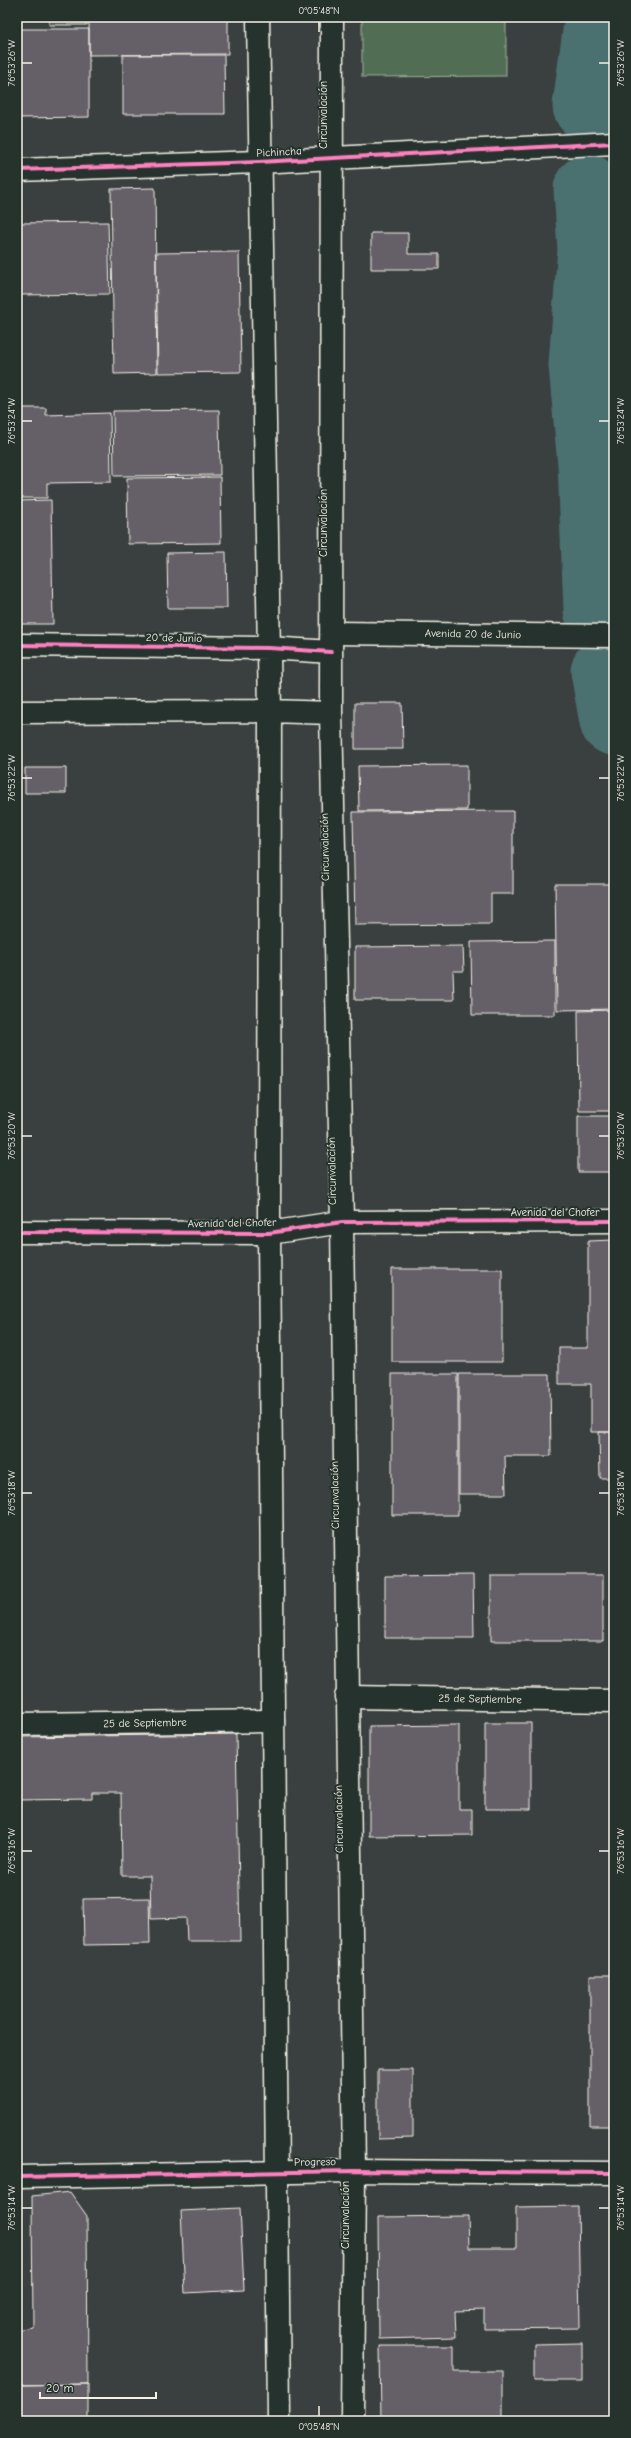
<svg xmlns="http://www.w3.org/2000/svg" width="631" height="2438" font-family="'Comic Neue',sans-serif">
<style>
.green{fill:#516e55;stroke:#a2b09e}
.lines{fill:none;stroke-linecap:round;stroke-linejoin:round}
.river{stroke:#4b7070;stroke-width:69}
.building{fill:#655f68;stroke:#f4f1e8}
.street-casing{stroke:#f4f1e8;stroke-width:25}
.secondary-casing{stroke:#f4f1e8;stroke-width:25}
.street{stroke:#26332d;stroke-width:22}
.secondary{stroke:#26332d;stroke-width:22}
.cycleway-casing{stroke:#26332d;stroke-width:6}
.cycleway{stroke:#ff80c0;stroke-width:4}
.ticks{fill:none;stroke:#f4f1e8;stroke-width:1.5}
.labels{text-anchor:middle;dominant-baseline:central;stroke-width:4;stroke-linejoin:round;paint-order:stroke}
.street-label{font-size:11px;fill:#f4f1e8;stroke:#26332d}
.neatline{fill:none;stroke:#f4f1e8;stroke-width:1.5}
.ticks-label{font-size:10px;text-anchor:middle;fill:#f4f1e8}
</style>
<rect width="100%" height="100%" fill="#39403f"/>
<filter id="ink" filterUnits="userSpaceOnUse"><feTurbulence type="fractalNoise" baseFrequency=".025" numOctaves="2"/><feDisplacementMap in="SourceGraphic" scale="8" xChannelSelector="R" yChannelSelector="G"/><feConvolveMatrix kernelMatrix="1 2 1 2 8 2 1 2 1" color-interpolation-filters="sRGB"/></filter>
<g filter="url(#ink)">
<path class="green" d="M362 17H506V76L362 77Z"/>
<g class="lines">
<path class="river" d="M587 106 599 17
M588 189 592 249 583 365 592 464 598 610
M605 671 614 721"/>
</g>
<path class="building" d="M49 17H87V25H49Z
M89 17H228V54L89 55Z
M17 29H89V117L17 118Z
M123 55H224L225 114H123Z
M155 188 157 373 114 374 111 189Z
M108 222 110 294 17 295V223Z
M371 233H408V254H439V269H371Z
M239 252 241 372 158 373 156 253Z
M17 408H46V415L110 413 111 482 47 483V498H17Z
M219 410 220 475 114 476 113 411Z
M220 477 221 543 128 544 127 478Z
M51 500 53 624H17V501Z
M226 552 227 608H168L167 553Z
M355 703H402L403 749H355Z
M467 765V810L359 811 358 766Z
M25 768H66V793H25Z
M513 811V894H491V924L355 925 353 812Z
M555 884H614V1009L557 1010Z
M555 941V1015H472L471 942Z
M463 946 464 971H453L454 1000H355V947Z
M614 1010V1111H579L578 1011Z
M578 1116H614V1172H578Z
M614 1240V1432H591V1384H559V1348H588V1241Z
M392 1269H502V1362H392Z
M392 1374H458V1515H392Z
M459 1374H550L551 1456H505L506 1494H459Z
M599 1432H614V1478H600Z
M473 1575 474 1638H385V1576Z
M491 1575H603V1641H491Z
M485 1723H531V1809H485Z
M459 1725V1809H472V1835L369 1836V1726Z
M236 1734 240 1941H187L186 1918 151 1919 150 1876H122L121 1793H92V1799L17 1800V1737Z
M149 1898 150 1944 84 1945 83 1899Z
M590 1975H614V2126H590Z
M378 2070H413V2138L378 2139Z
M70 2192 87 2216 88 2384 17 2385V2331L33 2328 32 2196Z
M578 2206 580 2328 484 2329V2310L455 2311 456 2337 379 2339 378 2217 468 2216 469 2248H516V2207Z
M240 2208 244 2290 185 2293 181 2211Z
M582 2343V2381H534V2344Z
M380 2346H454V2371H503V2421H381Z
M88 2384V2421H17V2385Z"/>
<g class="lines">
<g class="street-casing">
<path id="street" d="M17 170 259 162 614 143
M332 633 614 636
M17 1232 269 1233 342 1222 614 1221
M346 1697 614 1701
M17 1724 273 1721
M17 2177 354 2171 614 2173"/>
</g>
<g class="secondary-casing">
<path id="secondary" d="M258 17 270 711 269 1233 279 2421
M332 17 331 713 342 1222 354 2171 352 2421
M17 645 269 648 331 652
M17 712 270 711 331 713"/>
</g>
<use href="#street" class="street"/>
<use href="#secondary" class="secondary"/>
<g class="cycleway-casing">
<path id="cycleway" d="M17 170 259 162 614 143
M17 645 269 648 331 652
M17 1232 269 1233 342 1222 614 1221
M17 2177 354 2171 614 2173"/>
</g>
<use href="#cycleway" class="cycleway"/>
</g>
</g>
<path class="ticks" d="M319 22V32M22 63H32M599 63H609M22 421H32M599 421H609M22 778H32M599 778H609M22 1136H32M599 1136H609M22 1493H32M599 1493H609M22 1851H32M599 1851H609M22 2208H32M599 2208H609M319 2406V2416"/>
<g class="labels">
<g class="street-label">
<text transform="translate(323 115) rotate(-90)">Circunvalación</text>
<text transform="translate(279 152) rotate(-3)">Pichincha</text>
<text transform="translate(323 523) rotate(-90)">Circunvalación</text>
<text transform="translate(473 634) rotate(1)">Avenida 20 de Junio</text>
<text transform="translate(174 638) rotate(1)">20 de Junio</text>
<text transform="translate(325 847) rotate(-91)">Circunvalación</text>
<text transform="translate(332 1171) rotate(-91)">Circunvalación</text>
<text x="555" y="1212">Avenida del Chofer</text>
<text transform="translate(232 1223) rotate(-1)">Avenida del Chofer</text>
<text transform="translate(335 1495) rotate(-91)">Circunvalación</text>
<text transform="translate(480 1699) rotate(1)">25 de Septiembre</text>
<text transform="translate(145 1723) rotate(-1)">25 de Septiembre</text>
<text transform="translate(339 1819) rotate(-91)">Circunvalación</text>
<text transform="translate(315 2162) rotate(-1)">Progreso</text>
<text transform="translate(345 2215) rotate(-90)">Circunvalación</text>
</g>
</g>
<rect width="631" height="2438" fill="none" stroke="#26332d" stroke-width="44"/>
<path d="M40 2392v6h116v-6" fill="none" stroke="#f4f1e8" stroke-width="2"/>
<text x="46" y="2392" font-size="12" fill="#f4f1e8" stroke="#26332d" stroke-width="3" paint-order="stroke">20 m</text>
<rect x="22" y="22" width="587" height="2394" class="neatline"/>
<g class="ticks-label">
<text x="319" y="14">0°05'48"N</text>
<text transform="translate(11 63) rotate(-90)" y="4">76°53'26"W</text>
<text transform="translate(620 63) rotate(-90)" y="4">76°53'26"W</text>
<text transform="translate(11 421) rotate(-90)" y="4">76°53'24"W</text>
<text transform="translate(620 421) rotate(-90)" y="4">76°53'24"W</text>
<text transform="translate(620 778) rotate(-90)" y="4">76°53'22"W</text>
<text transform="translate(11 778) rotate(-90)" y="4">76°53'22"W</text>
<text transform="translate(620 1136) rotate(-90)" y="4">76°53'20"W</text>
<text transform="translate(11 1136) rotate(-90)" y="4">76°53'20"W</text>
<text transform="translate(11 1493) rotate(-90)" y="4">76°53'18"W</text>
<text transform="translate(620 1493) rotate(-90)" y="4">76°53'18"W</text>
<text transform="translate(620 1851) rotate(-90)" y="4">76°53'16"W</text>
<text transform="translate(11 1851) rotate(-90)" y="4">76°53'16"W</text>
<text transform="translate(11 2208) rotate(-90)" y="4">76°53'14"W</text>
<text transform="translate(620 2208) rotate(-90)" y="4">76°53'14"W</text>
<text x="319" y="2430">0°05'48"N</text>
</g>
</svg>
